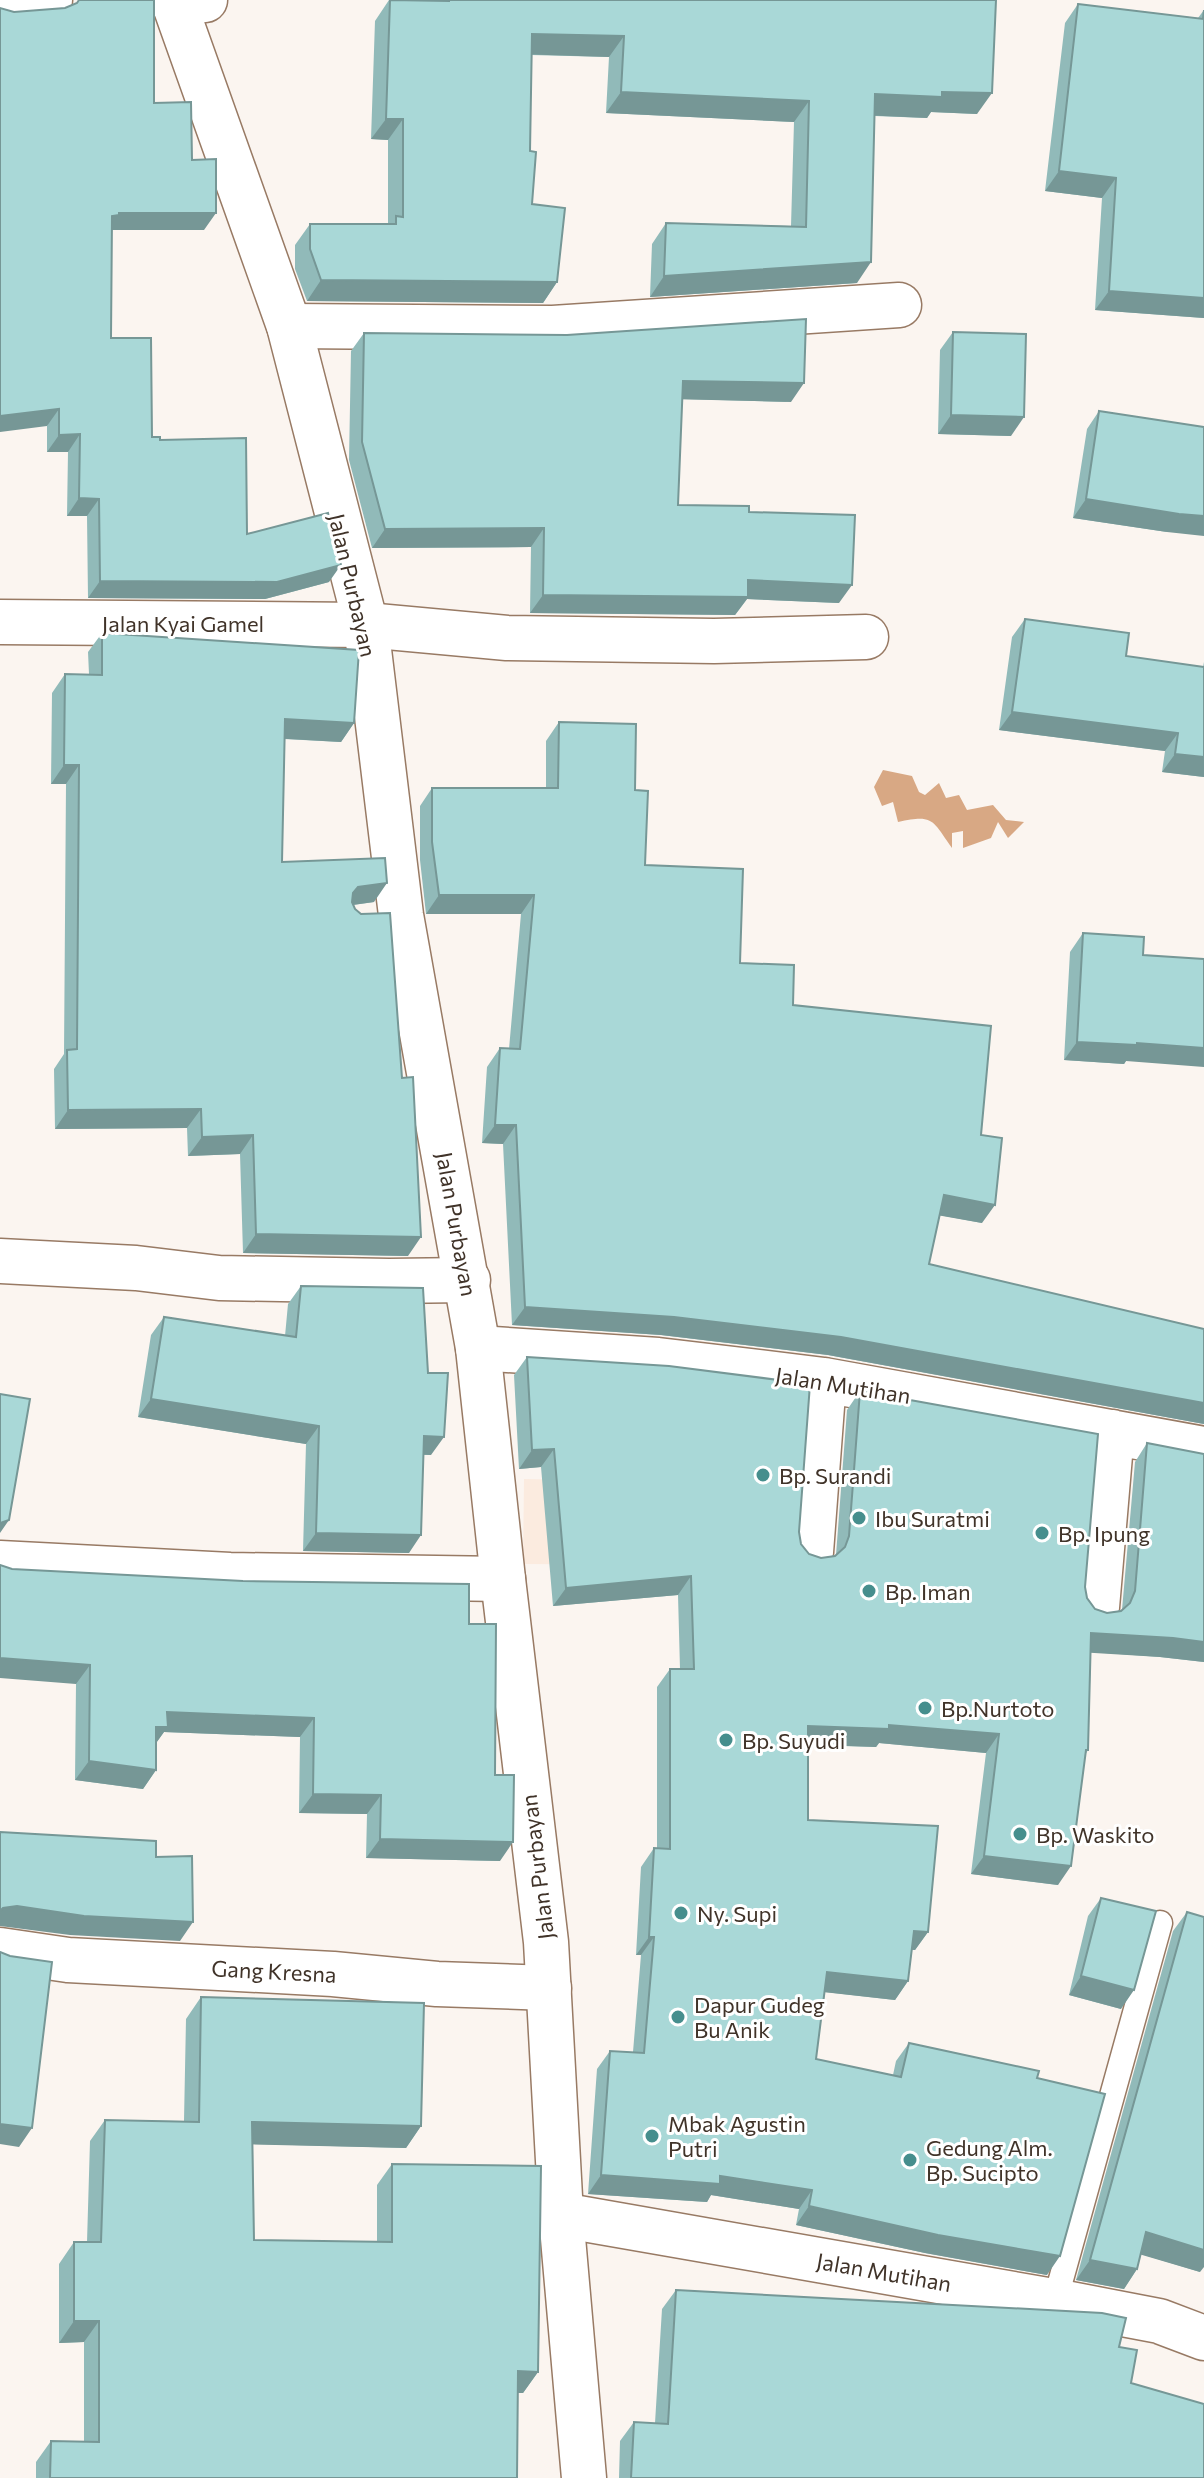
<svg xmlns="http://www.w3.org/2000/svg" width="1204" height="2478" font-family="Commissioner,sans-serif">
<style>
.built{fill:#fbebdf}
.water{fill:#d8a884}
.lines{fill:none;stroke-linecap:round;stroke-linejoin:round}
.service-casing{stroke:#987a64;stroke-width:27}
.minor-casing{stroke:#987a64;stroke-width:47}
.tertiary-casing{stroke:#987a64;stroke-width:47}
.service{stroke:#fff;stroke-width:24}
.minor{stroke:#fff;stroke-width:44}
.tertiary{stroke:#fff;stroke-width:44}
.wall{fill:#91bab9}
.shaded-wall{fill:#769796}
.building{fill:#a9d8d7;stroke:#769796;stroke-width:2}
.poi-dot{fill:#468e8d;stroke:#fff;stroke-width:3}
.labels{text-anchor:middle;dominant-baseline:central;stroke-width:6;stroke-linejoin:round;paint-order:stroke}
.street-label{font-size:22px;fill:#403329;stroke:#fff}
.poi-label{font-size:22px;fill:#403329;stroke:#fff;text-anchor:start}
</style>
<rect width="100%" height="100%" fill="#fbf5f0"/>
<path class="built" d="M524 1479 671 1482 670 1565 523 1564Z"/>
<path class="water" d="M883 770 912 776 919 792 925 795 939 783 946 798 959 795 967 810 993 805 1006 820 1024 822 1008 838 998 822 991 838 963 848V831L952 833V848C932 820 934 814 898 822L893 802 882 806 874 787Z"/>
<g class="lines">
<g class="service-casing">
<path id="service" d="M1055 2301 1160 1923"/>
</g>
<g class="minor-casing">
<path id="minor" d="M0 4 50 0
M174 4 205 0
M289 326 553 328 899 305
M0 622 366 625 507 638 714 641 866 637
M0 1261 136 1268 219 1278 389 1281 468 1280
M478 1348 658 1360 824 1380 1204 1449
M811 1552 824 1380
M0 1563 230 1575 503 1579
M1097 1607 1112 1432
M0 1950 68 1960 333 1974 437 1984 549 1988
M561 2215 1070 2304 1159 2321 1204 2338"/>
</g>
<g class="tertiary-casing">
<path id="tertiary" d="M173 0 289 326 366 625 401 915 478 1348 503 1579 546 1942 561 2215 584 2478"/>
</g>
<use href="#service" class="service"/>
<use href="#minor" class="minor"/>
<use href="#tertiary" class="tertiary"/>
</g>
<path class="wall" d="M389 0 442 1V0H996L977 114 931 112 927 118 875 116 857 283 650 297 652 244 666 223 791 226 794 122 606 113 609 57 531 55 530 151 532 204 557 282 543 303 307 301 295 269V245L310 224H388V140L371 139 375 21Z
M1078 4 1198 18 1204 10V318L1095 310 1102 198 1045 191 1065 23Z
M154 103 192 160 204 230H112L111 338 152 437 160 440 247 534 329 582 265 599 88 598 87 516H67L68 452H47V426Z
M953 332 1011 436 938 434 940 350Z
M364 333 791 402 682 399 678 505 749 512 839 603 747 599 735 615 530 613 531 547 372 548 349 460 351 351Z
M1099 411 1167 532 1073 518 1087 429Z
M1025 619 1126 656 1203 667 1204 662V777L1162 772 1165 751 999 730 1012 637Z
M102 633 354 723 341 742 284 739 282 862 374 902 353 905 408 1256 243 1253 240 1154 188 1156 187 1128 55 1129 54 1069 64 1054 66 784H51L52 693 65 674H89L88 652Z
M559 722 635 790 645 865 740 963 793 1005 981 1135 982 1223 939 1215 929 1264 1204 1329V1424L828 1355 661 1335 512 1325 503 1144 482 1143 487 1067 500 1048 509 1049 521 914H426L420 860V806L432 788H546V741Z
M1083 933 1143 955 1126 1061 1124 1064 1064 1060 1070 952Z
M301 1286 431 1455H423L409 1553 303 1551 306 1444 138 1417 151 1335 164 1317 285 1336 288 1304Z
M527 1357 799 1532 801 1544 809 1554 821 1558 836 1555 847 1410 860 1391 1085 1587 1087 1598 1095 1609 1107 1613 1122 1610 1135 1462 1147 1443 1204 1454V1662L1160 1657 1091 1652 1088 1750 1085 1755 1058 1885 971 1874 986 1753 879 1743 876 1747 808 1745V1820L928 1932 915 1950H912L908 1981 895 2000 825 1992 816 2059 893 2075 896 2061 909 2043 1037 2078 1047 2275 925 2253 796 2225 799 2209 711 2195 707 2202 588 2194 597 2069 610 2051 633 2052 641 1955H636L641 1867 654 1848H657V1687L670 1669H680L678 1595 553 1606 541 1467 519 1469 514 1375Z
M12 1569 469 1624 495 1775 500 1861 366 1858 367 1814 299 1813 300 1737 164 1732 156 1743V1770L143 1789 75 1780 76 1684Z
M1101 1898 1121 2009 1069 1995 1088 1916Z
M1187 1912 1200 2272 1141 2254 1137 2269 1124 2289 1076 2280 1173 1931Z
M201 1997 421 2126 406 2148 253 2144 254 2240 377 2242V2185L392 2164 538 2372 523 2393H518L517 2478H36V2462L51 2441 84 2442V2342L59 2343V2264L74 2242H87L90 2141 105 2120 184 2121 186 2019Z
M676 2290 1119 2347 1131 2383 1204 2478H619L620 2441 634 2422 655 2423 662 2309Z"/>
<path class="shaded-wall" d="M532 34 624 36 609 57 517 54Z
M621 92 809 101 794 122 606 113Z
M942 92 992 93 977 114 931 112 927 118 861 115 875 94Z
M386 119H403L388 140 371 139Z
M1059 171 1116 178 1102 198 1045 191Z
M119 213H216L204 230H109L112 216Z
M871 262 857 283 650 297 664 276Z
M321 280 557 282 543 303 307 301Z
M1109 291 1204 298V318L1095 310Z
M683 381 804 383 791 402 670 399Z
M59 409 47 426 0 432V416Z
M951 415 1024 417 1011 436 938 434Z
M80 434 68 452H47L59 435Z
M79 498 99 499 87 516H67Z
M1086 499 1204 516V536L1167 532 1073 518Z
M544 528 531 547 372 548 385 529Z
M341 565 329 582 265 599 88 598 100 581Z
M748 580 852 585 839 603 747 599 735 615 530 613 543 595Z
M1012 712 1178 733 1165 751 999 730Z
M285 719 354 723 341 742 271 738Z
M1175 754 1204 757V777L1162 772Z
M64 765H79L66 784H51Z
M387 883 374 902 345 906 353 893 358 887Z
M439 895H534L521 914H426Z
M1077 1042 1137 1043 1204 1048V1067L1126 1061 1124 1064 1064 1060Z
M201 1109 187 1128 55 1129 68 1110Z
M495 1125H516L503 1144 482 1143Z
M253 1135 240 1154 188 1156 202 1137Z
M944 1195 995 1205 982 1223 931 1214Z
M256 1234 421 1237 408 1256 243 1253Z
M525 1307 674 1317 841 1337 1204 1403V1424L828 1355 661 1335 512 1325Z
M151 1399 319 1426 306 1444 138 1417Z
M424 1436 444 1437 431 1455 411 1454Z
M554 1449 541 1467 519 1469 532 1450Z
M9 1520 0 1533V1523Z
M316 1533 421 1535 409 1553 303 1551Z
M691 1576 678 1595 553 1606 566 1588Z
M1091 1633 1173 1638 1204 1642V1662L1160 1657 1078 1652Z
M0 1658 90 1665 76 1684 0 1678Z
M167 1712 314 1718 300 1737 164 1732 154 1746H143Z
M889 1725 999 1734 986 1753 879 1743 876 1747 795 1744 808 1726Z
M89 1761 156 1770 143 1789 75 1780Z
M313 1794 381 1795 367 1814 299 1813Z
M380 1839 513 1842 500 1861 366 1858Z
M984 1856 1071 1866 1058 1885 971 1874Z
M17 1906 193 1922 180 1941 70 1935 0 1926V1911L3 1908Z
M914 1931 928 1932 915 1950 901 1949Z
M649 1937H654L641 1955H636Z
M827 1972 908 1981 895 2000 814 1991Z
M1081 1976 1134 1990 1121 2009 1069 1995Z
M252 2122 421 2126 406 2148 237 2144Z
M0 2124 32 2128 19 2147 0 2144Z
M601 2175 720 2176 812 2190 799 2209 711 2195 707 2202 588 2194Z
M809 2206 1060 2256 1047 2275 925 2253 796 2225Z
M1146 2232 1204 2250V2267L1200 2272 1132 2252Z
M1090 2260 1137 2269 1124 2289 1076 2280Z
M74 2321H99L84 2342 59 2343Z
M518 2371 538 2372 523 2393H503Z"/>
<path class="building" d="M79 0H154V103L191 102 192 160 216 159V213H119V215L112 216 111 338H151L152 437H160V440L246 438 247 534 328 513 341 565 277 582 100 581 99 499 79 498 80 434 59 435V409L0 416V8L14 12 65 8 77 3Z
M390 0 449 1V0H996L992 93 942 92V97L875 94 871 262 664 276 666 223 806 227 809 101 621 92 624 36 532 34 530 151 536 152 532 204 565 208 557 282 321 280 310 249V224H396V216L403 217V119H386Z
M1078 4 1203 19 1204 10V298L1109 291 1116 178 1059 171Z
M806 319 804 383 683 381 678 505 749 506V512L855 515 852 585 748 580V597L543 595 544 528 385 529 362 442 364 333 567 335Z
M953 332 1026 334 1024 417 951 415Z
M1099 411 1204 427V516L1179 514 1086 499Z
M1025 619 1129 633 1126 656 1204 667V757L1175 754 1178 733 1012 712Z
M102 633 359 650 354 723 285 719 282 862 385 858 387 883 358 887 353 893 352 902 355 909 361 914 390 913 402 1078 413 1077 421 1237 256 1234 253 1135 202 1137 201 1109 68 1110 67 1050 77 1049 79 765H64L65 674 102 675Z
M559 722 636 724 635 790 648 791 645 865 743 869 740 963 794 965 793 1005 991 1026 981 1135 1002 1138 995 1205 944 1195 929 1264 1204 1329V1403L841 1337 674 1317 525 1307 516 1125H495L500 1048 520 1049 534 895H439L432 842V788H558Z
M1083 933 1144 937 1143 955 1204 959V1048L1137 1043V1045L1077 1042Z
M301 1286 423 1288 428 1373H448L444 1437 424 1436 421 1535 316 1533 319 1426 151 1399 164 1317 296 1337Z
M527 1357 669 1366 810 1384 799 1532 801 1544 809 1554 821 1558 835 1556 845 1547 849 1536 860 1391 1098 1434 1085 1587 1087 1598 1095 1609 1107 1613 1121 1611 1130 1603 1135 1591 1147 1443 1204 1454V1642L1173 1638 1091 1633 1088 1750H1086L1071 1866 984 1856 999 1734 889 1725V1729L808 1726V1820L938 1826 928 1932 914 1931 908 1981 827 1972 816 2059 901 2077 909 2043 1039 2071 1037 2078 1105 2094 1060 2256 938 2235 809 2206 812 2190 720 2176V2184L601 2175 610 2051 644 2053 654 1937H649L654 1848 670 1849V1669H694L691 1576 566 1588 554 1449 532 1450Z
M0 1394 30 1399 9 1520 0 1523Z
M0 1565 12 1569 243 1581 469 1584V1624H496L495 1775H514L513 1842 380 1839 381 1795 313 1794 314 1718 167 1712 168 1727H156V1770L89 1761 90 1665 0 1658Z
M0 1832 156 1841V1857L192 1856 193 1922 84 1916 17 1906 3 1908 0 1911Z
M1101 1898 1156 1911 1134 1990 1081 1976Z
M1187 1912 1204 1917V2250L1146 2232 1137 2269 1090 2260Z
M0 1952 10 1956 52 1962 32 2128 0 2124Z
M201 1997 424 2003 421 2126 252 2122 254 2240 392 2242V2164L541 2166 538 2372 518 2371 517 2478H50L51 2441 99 2442V2321H74V2242H101L105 2120 199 2122Z
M676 2290 1102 2313 1126 2318 1119 2347 1137 2350 1131 2383 1204 2404V2478H631L634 2422 668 2424Z"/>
<g class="poi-dot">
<circle cx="763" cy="1475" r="8"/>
<circle cx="859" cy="1518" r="8"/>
<circle cx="1042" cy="1533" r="8"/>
<circle cx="869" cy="1591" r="8"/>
<circle cx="925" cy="1708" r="8"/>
<circle cx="726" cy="1740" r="8"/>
<circle cx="1020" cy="1834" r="8"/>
<circle cx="681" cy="1913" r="8"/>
<circle cx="678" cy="2017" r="8"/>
<circle cx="652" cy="2136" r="8"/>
<circle cx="910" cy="2160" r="8"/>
</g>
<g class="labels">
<g class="street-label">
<text transform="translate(353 585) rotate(77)">Jalan Purbayan</text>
<text x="183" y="623">Jalan Kyai Gamel</text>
<text transform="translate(457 1224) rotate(80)">Jalan Purbayan</text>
<text transform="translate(843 1385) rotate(9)">Jalan Mutihan</text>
<text transform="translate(537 1867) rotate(-97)">Jalan Purbayan</text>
<text transform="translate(274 1971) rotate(3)">Gang Kresna</text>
<text transform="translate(884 2272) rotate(10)">Jalan Mutihan</text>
</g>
<g class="poi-label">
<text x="779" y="1475">Bp. Surandi</text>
<text x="875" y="1518">Ibu Suratmi</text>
<text x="1058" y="1533">Bp. Ipung</text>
<text x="885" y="1591">Bp. Iman</text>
<text x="941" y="1708">Bp.Nurtoto</text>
<text x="742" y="1740">Bp. Suyudi</text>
<text x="1036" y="1834">Bp. Waskito</text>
<text x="697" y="1913">Ny. Supi</text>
<text x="694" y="2004">Dapur Gudeg<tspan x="694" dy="25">Bu Anik</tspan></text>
<text x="668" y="2123">Mbak Agustin<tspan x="668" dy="25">Putri</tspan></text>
<text x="926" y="2147">Gedung Alm.<tspan x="926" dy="25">Bp. Sucipto</tspan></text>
</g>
</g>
</svg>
